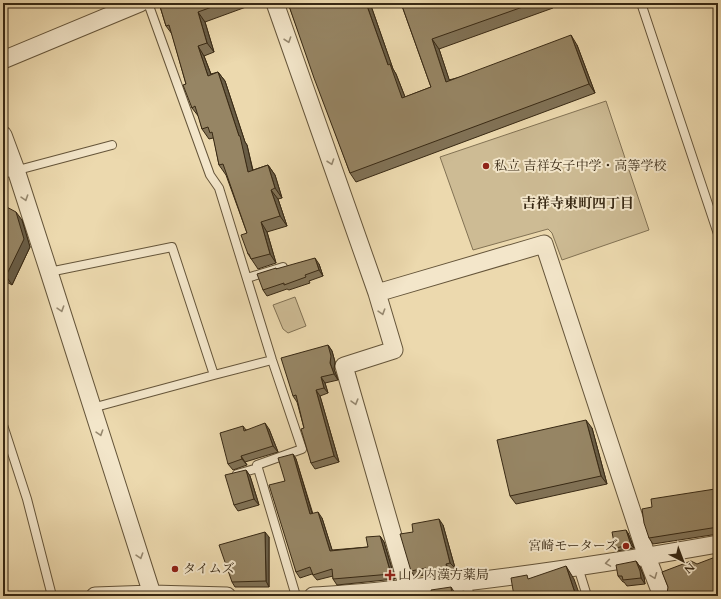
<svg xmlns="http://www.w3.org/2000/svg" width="721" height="599" font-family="Cardo,'Noto Serif JP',serif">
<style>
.green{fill:#cdbb94;stroke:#827254}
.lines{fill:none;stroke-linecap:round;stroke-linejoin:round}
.lane-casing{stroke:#65553a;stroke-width:10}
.street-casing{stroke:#65553a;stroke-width:19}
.lane{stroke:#f3e6ca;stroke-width:8}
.street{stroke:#f3e6ca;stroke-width:17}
.wall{fill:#817256;stroke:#382914}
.shaded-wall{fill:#695d46;stroke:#382914}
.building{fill:#968564;stroke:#382914}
.oneway{stroke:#96886f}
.poi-dot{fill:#8f2418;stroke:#f3e6ca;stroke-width:1.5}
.labels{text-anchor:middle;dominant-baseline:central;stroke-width:4;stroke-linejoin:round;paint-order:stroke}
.poi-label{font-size:13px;fill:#382914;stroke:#f3e6ca;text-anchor:start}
.neighbourhood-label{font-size:14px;font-weight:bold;fill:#382914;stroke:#f3e6ca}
</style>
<rect width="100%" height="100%" fill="#ecd9ae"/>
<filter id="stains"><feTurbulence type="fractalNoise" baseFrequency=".005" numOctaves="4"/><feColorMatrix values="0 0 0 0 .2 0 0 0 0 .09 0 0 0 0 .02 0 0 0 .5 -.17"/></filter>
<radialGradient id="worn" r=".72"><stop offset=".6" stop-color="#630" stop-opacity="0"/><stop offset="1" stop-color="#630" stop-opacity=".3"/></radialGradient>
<path class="green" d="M606 101 649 230 562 260 552 233 548 229 473 250 440 157Z
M295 297 306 326 288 333 283 329 273 305Z"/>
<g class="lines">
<g class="lane-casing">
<path id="lane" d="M148 3 210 175 219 188 272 360 302 449 257 465 296 596
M641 3 718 234
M3 174 112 145
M49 272 172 247 214 375 272 360
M247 278 283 267
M92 408 214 375
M3 425 27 499 52 596
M237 474 258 468
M578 567 587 596
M466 583 470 596"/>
</g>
<g class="street-casing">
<path id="street" d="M275 3 377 293 394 350 344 366 408 588
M3 60 140 3
M3 135 16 170 49 272 152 594
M377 293 544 244 647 557 662 596
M95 596 152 594 227 596
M313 596C346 595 378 591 410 588 513 578 616 562 718 544"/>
</g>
<use href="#lane" class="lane"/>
<use href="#street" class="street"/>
</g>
<path class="wall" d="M159 3H257L205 22 214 52 204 56 211 74 218 72 225 81 245 142 247 145 253 170 268 165 275 175 282 198 278 199 287 226 267 232 276 263 258 269 248 254 247 233 226 175 219 165 214 139 213 138 209 139 202 129 199 117 192 108 186 84 172 34 166 26Z
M288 3H370L393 69 396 74 405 97 431 87 401 3H552L553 8 439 49 449 80 577 45 595 93 356 182 350 173Z
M3 205 22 220 30 247 12 285 3 280Z
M319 264 323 276 309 281 310 283 289 290 287 289 267 296 263 290 276 268 277 269Z
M328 345 332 351 335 362 334 369 338 380 325 383 328 393 320 396 339 462 315 469 311 463 304 428 297 402 293 396Z
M243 426 246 430 269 429 278 452 245 462 247 465 233 470 228 464Z
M592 428 607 484 516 504 510 496Z
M293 454 296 459 313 514 322 518 332 550 368 547 380 536 384 542 395 579 337 585 333 579V576L317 580 312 574 300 578 296 572 285 481Z
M246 470 250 476 259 505 238 511 234 505Z
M715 489 718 494V534L653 544 649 538 652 507Z
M443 525 455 568 450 570 451 574 430 576 429 574 415 577 411 571 413 532Z
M628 533 634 548 617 551 615 548Z
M269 537V587H235L232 582Z
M636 561 640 567 644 577 645 584 627 586 624 582H623L618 576Z"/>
<path class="shaded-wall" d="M366 3H370L393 69 396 74 409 107 402 98 388 65Z
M198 12 205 22 214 52 207 43Z
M571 35 577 45 595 93 589 84Z
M432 39 439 49 453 91 446 82Z
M198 46 204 56 215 85 208 76Z
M218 72 225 81 245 142 247 145 255 181 248 172 239 136Z
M268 165 275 175 282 198 275 188Z
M271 190 278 199 287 226 280 216Z
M16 212 22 220 30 247 12 285 6 276Z
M261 222 267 232 276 263 270 254Z
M315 258 319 264 323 276 319 270Z
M328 345 332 351 335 362 334 369 338 380 334 374 330 363Z
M321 377 325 383 328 393 324 388Z
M316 390 320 396 339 462 334 456Z
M586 420 592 428 607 484 601 476Z
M265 423 269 429 278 452 273 446Z
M293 454 296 459 314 520 310 514Z
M241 456 247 465 242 459Z
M246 470 250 476 259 505 254 499Z
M715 489 718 494V515Z
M318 512 322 518 334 556 330 551Z
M439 519 443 525 455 568 450 563Z
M626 530 628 533 634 548 631 545Z
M265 532 269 537V587L266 581Z
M380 536 384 542 395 579 391 574Z
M636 561 640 567 644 577 645 584 641 578Z
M446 564 450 570 451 574 447 568Z
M566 566 574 579 580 596H576Z
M451 587 455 593V596L452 595Z"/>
<path class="building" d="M159 3H223L198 12 207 43 198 46 208 76 218 72 239 136H240L248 172 268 165 275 188 271 190 280 216 261 222 270 254 251 259 249 254H248L241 235 247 233 223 164 219 165 212 132 210 133 208 127 202 129 195 106 192 108 183 85 186 84 169 25 166 26Z
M288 3H366L388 65 390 64 402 98 431 87 401 3H534L432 39 446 82 571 35 589 84 350 173 314 78Z
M3 205 16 212 24 239 6 276 3 275Z
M315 258 319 270 305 275 306 277 284 285V283L263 290 257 274 276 268V269Z
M328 345 331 356 330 363 334 374 321 377 324 388 316 390 334 456 311 463 301 429 304 428 296 395 293 396 281 358Z
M586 420 601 476 510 496 497 440Z
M265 423 273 446 241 456 242 459 228 464 220 433 243 426 244 431Z
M293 454 310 514 318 512 330 551 368 547 366 537 380 536 391 574 333 579 332 569 313 575 310 567 296 572 269 485 285 481 278 458Z
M246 470 254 499 234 505 225 475Z
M715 489 718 515V527L649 538 644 523 642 509 652 507 651 499Z
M439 519 450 563 446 564 447 568 426 570V568L411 571 400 534 413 532 412 524Z
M626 530 631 545 615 548 612 532Z
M265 532 266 581 232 582 219 545Z
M718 556V596H669L667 594 668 587 662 572 691 561 697 564Z
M636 561 640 571 641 578 623 580 622 576H618L616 565Z
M566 566 576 596H514L511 578 527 575 528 579Z
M451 587 452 595 461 592 464 596H432L431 590Z"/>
<defs><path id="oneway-chevron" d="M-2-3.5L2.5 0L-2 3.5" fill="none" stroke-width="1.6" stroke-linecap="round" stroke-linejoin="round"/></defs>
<g class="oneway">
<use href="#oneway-chevron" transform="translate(288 40) rotate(71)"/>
<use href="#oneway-chevron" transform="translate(331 162) rotate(71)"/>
<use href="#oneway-chevron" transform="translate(25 198) rotate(72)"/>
<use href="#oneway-chevron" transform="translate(61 309) rotate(72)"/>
<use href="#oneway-chevron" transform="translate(382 312) rotate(73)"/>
<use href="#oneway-chevron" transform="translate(355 402) rotate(74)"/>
<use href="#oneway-chevron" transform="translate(100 433) rotate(72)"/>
<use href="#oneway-chevron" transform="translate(140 556) rotate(72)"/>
<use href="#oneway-chevron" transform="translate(608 563) rotate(171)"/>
<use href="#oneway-chevron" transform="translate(654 576) rotate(69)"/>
</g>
<g class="poi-dot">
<circle cx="486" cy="166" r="4"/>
<circle cx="626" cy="546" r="4"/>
<circle cx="175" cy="569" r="4"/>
<path d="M388 569h4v4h4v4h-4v4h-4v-4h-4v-4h4z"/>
</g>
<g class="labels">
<g class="poi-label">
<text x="494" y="166">私立 吉祥女子中学・高等学校</text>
<text x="618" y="546" text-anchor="end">宮崎モーターズ</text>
<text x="183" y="569">タイムズ</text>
<text x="398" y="575">山ノ内漢方薬局</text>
</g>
<g class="neighbourhood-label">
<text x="578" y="203">吉祥寺東町四丁目</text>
</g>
</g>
<rect width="721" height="599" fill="none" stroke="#ecd9ae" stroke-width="16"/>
<rect x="4" y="4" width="713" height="591" fill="none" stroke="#382914" stroke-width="2"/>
<rect x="8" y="8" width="705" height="583" fill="none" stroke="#382914"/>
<g transform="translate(683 561) rotate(138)" stroke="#f3e6ca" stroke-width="3" paint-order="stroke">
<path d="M0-3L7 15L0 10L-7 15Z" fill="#382914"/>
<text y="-6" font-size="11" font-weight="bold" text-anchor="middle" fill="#382914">N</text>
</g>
<rect width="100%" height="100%" filter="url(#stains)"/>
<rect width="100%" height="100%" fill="url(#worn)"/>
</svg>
